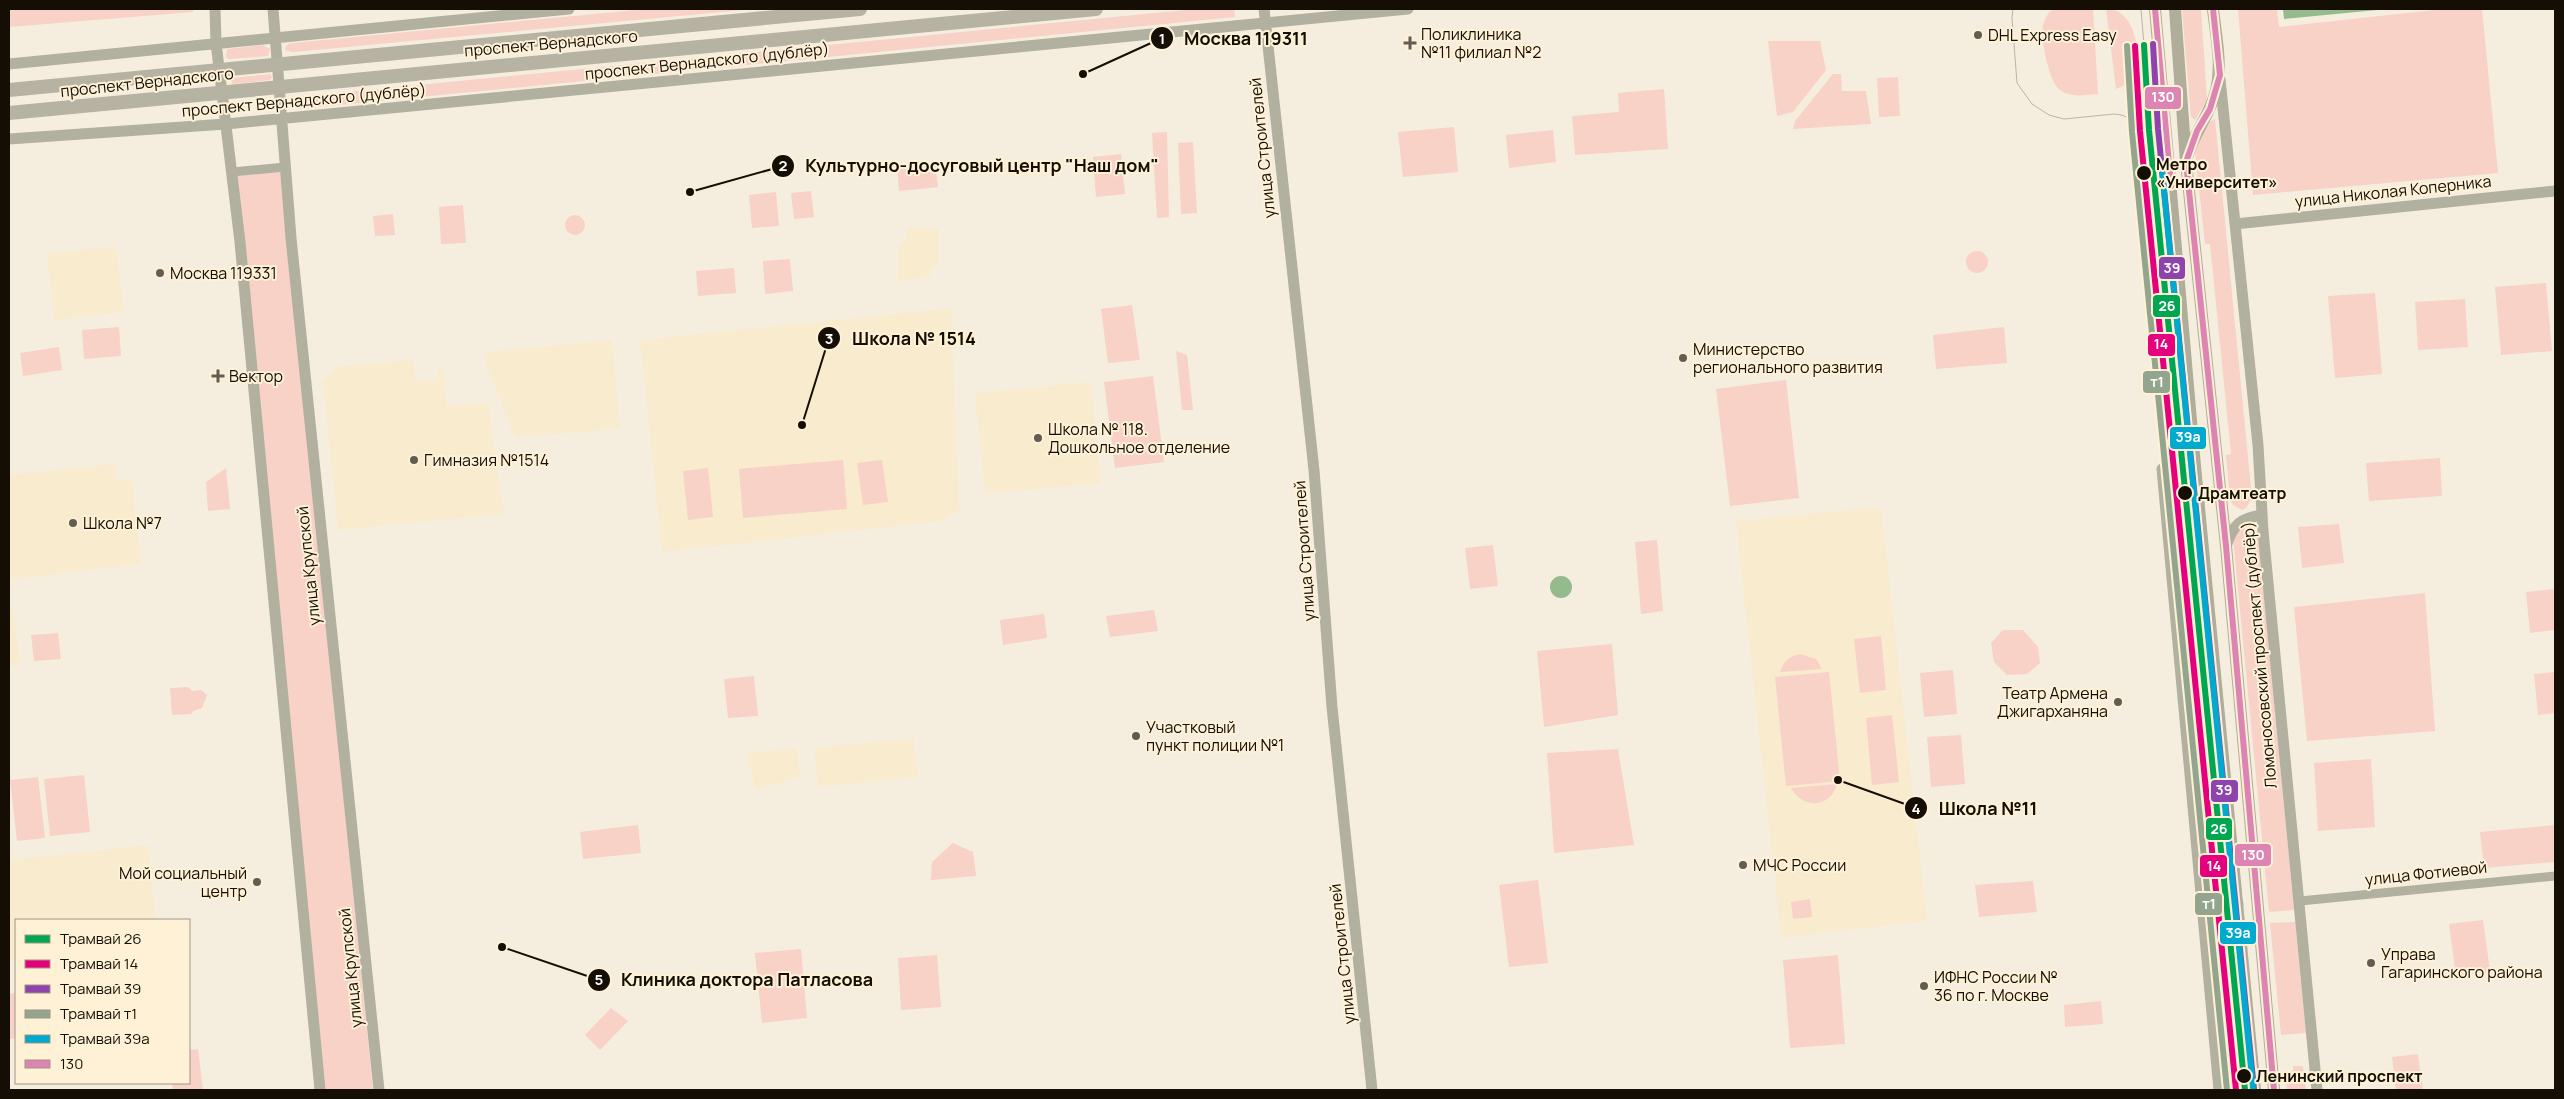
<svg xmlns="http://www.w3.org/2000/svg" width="2564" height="1099" font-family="Manrope,sans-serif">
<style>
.built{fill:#f9ebce}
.green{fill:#f8d1c7}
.water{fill:#95ba8d}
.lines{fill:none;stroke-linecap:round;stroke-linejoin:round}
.minor{stroke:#b2b19f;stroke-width:9}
.tertiary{stroke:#b2b19f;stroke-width:11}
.secondary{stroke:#b0ad9a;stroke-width:12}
.primary{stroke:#b6b3a3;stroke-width:14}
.tram{stroke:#b9b4a6;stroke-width:1}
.bus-1-casing{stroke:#fef1d6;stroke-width:10}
.bus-1{stroke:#dc85b3;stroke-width:6}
.tram-1-casing{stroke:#fef1d6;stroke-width:10}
.tram-2-casing{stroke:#fef1d6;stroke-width:10}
.tram-3-casing{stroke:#fef1d6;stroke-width:10}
.tram-4-casing{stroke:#fef1d6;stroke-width:10}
.tram-5-casing{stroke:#fef1d6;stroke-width:10}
.tram-1{stroke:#00a651;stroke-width:6}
.tram-2{stroke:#e5007d;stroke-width:6}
.tram-3{stroke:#8e44ad;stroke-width:6}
.tram-4{stroke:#93a58d;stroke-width:6}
.tram-5{stroke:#00a9ce;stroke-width:6}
.poi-dot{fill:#635c51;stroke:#fef1d6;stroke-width:2}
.stop-dot{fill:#140e04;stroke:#fef1d6;stroke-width:2}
.labels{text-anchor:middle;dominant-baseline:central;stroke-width:4;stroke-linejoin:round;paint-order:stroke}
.poi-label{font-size:16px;fill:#140e04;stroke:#fef1d6;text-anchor:start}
.street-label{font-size:16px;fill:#140e04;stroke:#fef1d6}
.stop-label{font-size:16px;font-weight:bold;fill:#140e04;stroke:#fef1d6;text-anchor:start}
.leader{fill:none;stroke:#140e04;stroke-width:2}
.callout-dot{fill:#140e04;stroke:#fef1d6;stroke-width:2}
.mark-label{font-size:15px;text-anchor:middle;font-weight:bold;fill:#fff}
.callout-label{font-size:18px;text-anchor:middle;font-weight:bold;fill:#140e04;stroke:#fef1d6;stroke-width:4;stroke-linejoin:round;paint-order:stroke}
.line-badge{stroke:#fef1d6;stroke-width:2}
.badge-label{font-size:14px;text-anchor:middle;font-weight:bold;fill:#fff}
</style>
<rect width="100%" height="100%" fill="#f5eedf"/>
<path class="built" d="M906 228H939L938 265 930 269 931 277 898 281V246L906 239Z
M116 246 124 312 54 320 47 254Z
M951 308 959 509 941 521 662 552 640 340Z
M612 340 620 428 515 438 485 362 484 352Z
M413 360 415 381 439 378 438 368 444 367 446 406 488 403 504 514 338 530 323 382 336 367Z
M1091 382 1101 483 985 494 975 393Z
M115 464 117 481 132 480 141 564 9 580V475Z
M1881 507 1927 921 1781 938 1736 521Z
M13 610 20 665 9 667V611Z
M914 738 918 777 818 787 814 748Z
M796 748 801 776 756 790 746 753Z
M148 845 156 920H16V959L9 960V860Z"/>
<path class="green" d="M9 9H193V12L9 27Z
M646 9H754L294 52 286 51 285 48 288 44 293 43Z
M1196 9H1234L1235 17 298 109 290 106 292 99 296 97Z
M2053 9H2093L2098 94C2085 95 2071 98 2060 90 2049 82 2040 38 2043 25 2045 18 2048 13 2053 9Z
M2106 9C2138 9 2138 55 2140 78L2116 89Z
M2182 9H2201L2207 100 2195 120 2191 117Z
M2238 9H2277L2279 27 2444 9H2482L2498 173 2253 195Z
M1768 41H1820L1826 70 1793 112 1777 116Z
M263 45 270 49 268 56 228 59 226 56 227 49Z
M270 74 272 77 270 80 233 84 230 80 232 78Z
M1833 74H1841L1842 91H1866L1871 124 1793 129 1795 121Z
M1898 77 1900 116 1879 117 1877 78Z
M1664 89 1668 149 1575 155 1572 116 1619 112 1618 93Z
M2215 119 2252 498 2246 508 2242 510 2233 505 2230 500 2226 455 2231 454 2210 244H2205L2195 151C2197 141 2205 122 2215 119Z
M1454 127 1458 172 1403 177 1398 132Z
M1553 130 1556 162 1509 168 1506 135Z
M1167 132 1169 217 1157 218 1152 133Z
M1193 142 1197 213 1181 214 1178 143Z
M1121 154 1125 194 1096 197 1093 157Z
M935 163 938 187 899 191 897 166Z
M281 171 373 1090H324L237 176Z
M811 191 814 217 794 219 791 193Z
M776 192 779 226 752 228 749 195Z
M463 205 466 243 441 244 439 207Z
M393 214 395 235 375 236 373 216Z
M565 225a10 10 0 1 1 20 0a10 10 0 1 1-20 0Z
M2160 216H2167L2189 464 2184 465Z
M1966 262a11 11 0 1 1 22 0a11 11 0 1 1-22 0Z
M790 259 793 291 765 294 763 261Z
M734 268 736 293 698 296 696 271Z
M2546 283 2552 351 2501 355 2495 287Z
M2375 293 2382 374 2335 378 2328 296Z
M2465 299 2468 347 2418 350 2415 302Z
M1132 305 1140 360 1108 363 1101 309Z
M119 327 121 356 84 359 82 330Z
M2004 327 2007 363 1936 369 1933 335Z
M59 347 62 370 23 376 20 353Z
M1176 351 1187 355 1193 410H1182Z
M1153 376 1164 462 1115 468 1104 382Z
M1786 380 1799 498 1730 506 1716 389Z
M2440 458 2442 496 2369 501 2366 463Z
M843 460 847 509 743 518 739 469Z
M882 460 888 502 863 505 857 463Z
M226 468 230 509 208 511 206 482Z
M708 468 713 517 688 520 683 471Z
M2339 524 2344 563 2302 568 2298 527Z
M2247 525 2252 526 2258 534 2294 910 2269 912 2233 537 2234 533Z
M1657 540 1663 611 1641 614 1635 542Z
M1493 545 1498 586 1470 589 1465 548Z
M2555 589V630L2530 633 2526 592Z
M2425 593 2435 731 2307 741 2294 607Z
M1154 610 1158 631 1110 637 1106 616Z
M1044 614 1047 638 1003 645 1000 620Z
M2003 630H2023L2038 647 2040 663 2027 674 2007 675 1994 662 1991 643Z
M58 633 61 659 34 661 31 635Z
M1881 636 1886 690 1860 693 1854 639Z
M1612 644 1618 715 1544 727 1537 651Z
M1800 654 1816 659 1822 669 1780 672C1784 661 1789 656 1800 654Z
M1953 670 1957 714 1924 717 1920 673Z
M1829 672 1840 781 1786 786 1775 677Z
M2555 672V713L2538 715 2534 674Z
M754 676 758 716 728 718 724 679Z
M188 687 192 691 201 690 207 695 202 708 193 711 191 714 172 715 170 688Z
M1892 715 1899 782 1872 785 1866 718Z
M1961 735 1965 784 1931 787 1927 737Z
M1618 749 1634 845 1554 853 1547 753Z
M2371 759 2375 827 2318 831 2314 763Z
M84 775 90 832 50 836 44 779Z
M38 777 45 838 17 841 10 780Z
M1837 784C1830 809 1803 809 1791 788Z
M638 825 641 853 583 859 580 832Z
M2555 825V862L2484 868 2480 832Z
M953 843 973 852 976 876 931 880 932 862Z
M1538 880 1548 963 1509 967 1499 885Z
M2033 881 2037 912 1979 917 1975 885Z
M1810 899 1812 917 1793 919 1791 902Z
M2483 920 2490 971 2456 976 2449 924Z
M2295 922 2306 1033 2281 1035 2270 923Z
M801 949 807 1018 762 1023 755 953Z
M937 955 941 1007 901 1010 898 958Z
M1838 955 1845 1044 1790 1048 1783 960Z
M16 993V1038L9 1039V994Z
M2101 1001 2103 1024 2065 1027 2064 1005Z
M611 1008 628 1021 600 1050 585 1035Z
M198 1049 203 1090H173L172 1083H189V1050Z
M2418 1054 2423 1090H2396L2392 1057Z
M2293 1066H2303L2306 1090H2287L2285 1071H2293Z"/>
<path class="water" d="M2283 9H2388L2284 19Z
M1550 587a11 11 0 1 1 22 0a11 11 0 1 1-22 0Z"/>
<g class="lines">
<path class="minor" d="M232 172 285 167
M2300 901 2555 876"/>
<path class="tertiary" d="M215 9 216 43 240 242 320 1090
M273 9 291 238 379 1090
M1264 9 1314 470 1332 707 1372 1090
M9 64 569 9
M2220 79 2258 445 2263 531 2317 1090
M9 139 226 124 1408 9
M2235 224 2555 191
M2195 466 2162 469 2219 1090
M2227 544C2233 524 2242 518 2262 515
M2203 909 2238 904"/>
<path class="secondary" d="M2155 9 2195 466 2255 1090
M2175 9 2186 162 2226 546 2274 1090
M2188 155C2194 133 2209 116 2215 94 2223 67 2216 37 2213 9"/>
<path class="primary" d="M9 90 860 9
M9 113 1096 9"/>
<path class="tram" d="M2013 9 2012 18 2017 83 2032 104 2049 115 2064 119 2114 114C2146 116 2142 148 2145 173
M2141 9 2144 45"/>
<g class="bus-1-casing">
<path id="bus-1" d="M2155 9 2171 186
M2213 9 2220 75 2210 109 2197 131 2186 162 2226 546 2274 1090"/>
</g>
<use href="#bus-1" class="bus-1"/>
<g class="tram-1-casing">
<path id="tram-1" d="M2144 45 2149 130 2245 1090"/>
</g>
<g class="tram-2-casing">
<path id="tram-2" d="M2135 46 2140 131 2236 1090"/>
</g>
<g class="tram-3-casing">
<path id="tram-3" d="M2153 44 2158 129 2254 1089"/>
</g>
<g class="tram-4-casing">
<path id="tram-4" d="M2127 46 2132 132 2227 1090"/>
</g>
<g class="tram-5-casing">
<path id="tram-5" d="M2162 171 2253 1088"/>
</g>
<use href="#tram-1" class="tram-1"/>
<use href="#tram-2" class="tram-2"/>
<use href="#tram-3" class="tram-3"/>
<use href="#tram-4" class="tram-4"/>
<use href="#tram-5" class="tram-5"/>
</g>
<g class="poi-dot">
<circle cx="1978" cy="35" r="5"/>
<path d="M1407.5 35.5h5v5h5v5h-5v5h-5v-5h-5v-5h5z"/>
<circle cx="160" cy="273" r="5"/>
<circle cx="1683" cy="358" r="5"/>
<path d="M215.5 368.5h5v5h5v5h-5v5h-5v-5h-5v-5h5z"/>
<circle cx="1038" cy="438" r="5"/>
<circle cx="414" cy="460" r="5"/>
<circle cx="73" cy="523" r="5"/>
<circle cx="2118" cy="702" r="5"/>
<circle cx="1136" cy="736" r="5"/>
<circle cx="1743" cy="865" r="5"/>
<circle cx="257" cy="882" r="5"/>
<circle cx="2371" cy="963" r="5"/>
<circle cx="1924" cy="986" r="5"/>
</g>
<g class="stop-dot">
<circle cx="2144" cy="173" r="8"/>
<circle cx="2185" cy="493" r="8"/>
<circle cx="2244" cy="1076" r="8"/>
</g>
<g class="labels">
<g class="poi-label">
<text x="1421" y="34">Поликлиника<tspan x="1421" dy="18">№11 филиал №2</tspan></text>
<text x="1988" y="35">DHL Express Easy</text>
<text x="170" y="273">Москва 119331</text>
<text x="1693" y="349">Министерство<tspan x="1693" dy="18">регионального развития</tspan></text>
<text x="229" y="376">Вектор</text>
<text x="1048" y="429">Школа № 118.<tspan x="1048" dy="18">Дошкольное отделение</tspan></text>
<text x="424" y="460">Гимназия №1514</text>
<text x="83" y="523">Школа №7</text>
<text x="2108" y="693" text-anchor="end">Театр Армена<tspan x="2108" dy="18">Джигарханяна</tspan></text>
<text x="1146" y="727">Участковый<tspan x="1146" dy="18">пункт полиции №1</tspan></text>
<text x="1753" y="865">МЧС России</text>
<text x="247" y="873" text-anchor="end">Мой социальный<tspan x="247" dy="18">центр</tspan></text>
<text x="2381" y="954">Управа<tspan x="2381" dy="18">Гагаринского района</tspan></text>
<text x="1934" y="977">ИФНС России №<tspan x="1934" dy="18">36 по г. Москве</tspan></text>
</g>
<g class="street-label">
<text transform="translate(551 43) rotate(-5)">проспект Вернадского</text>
<text transform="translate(707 61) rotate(-6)">проспект Вернадского (дублёр)</text>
<text transform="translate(147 82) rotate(-6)">проспект Вернадского</text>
<text transform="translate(304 100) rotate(-5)">проспект Вернадского (дублёр)</text>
<text transform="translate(1262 148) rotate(-96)">улица Строителей</text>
<text transform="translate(2393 191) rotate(-6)">улица Николая Коперника</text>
<text transform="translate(1304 551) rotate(-94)">улица Строителей</text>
<text transform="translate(308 566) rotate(-96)">улица Крупской</text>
<text transform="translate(2259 655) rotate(-95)">Ломоносовский проспект (дублёр)</text>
<text transform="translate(2426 873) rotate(-6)">улица Фотиевой</text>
<text transform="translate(1342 954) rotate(-96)">улица Строителей</text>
<text transform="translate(350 968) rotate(-96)">улица Крупской</text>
</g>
<g class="stop-label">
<text x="2156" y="164">Метро<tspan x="2156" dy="18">«Университет»</tspan></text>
<text x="2198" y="493">Драмтеатр</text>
<text x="2256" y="1076">Ленинский проспект</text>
</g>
</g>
<path class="leader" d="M1083 74L1162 38M690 192L783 166M802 425L829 338M1838 780L1916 808M502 947L599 980"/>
<g class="callout-dot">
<circle cx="1083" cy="74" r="5"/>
<circle cx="690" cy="192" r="5"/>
<circle cx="802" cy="425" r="5"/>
<circle cx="1838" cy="780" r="5"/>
<circle cx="502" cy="947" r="5"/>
<circle cx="1162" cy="38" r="12"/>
<circle cx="783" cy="166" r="12"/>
<circle cx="829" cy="338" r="12"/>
<circle cx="1916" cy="808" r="12"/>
<circle cx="599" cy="980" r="12"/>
</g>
<g class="mark-label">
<text x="1162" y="44">1</text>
<text x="783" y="171">2</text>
<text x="829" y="344">3</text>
<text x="1916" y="814">4</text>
<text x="599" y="985">5</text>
</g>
<g class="callout-label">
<text x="1246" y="45">Москва 119311</text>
<text x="982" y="172">Культурно-досуговый центр "Наш дом"</text>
<text x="914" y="345">Школа № 1514</text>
<text x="1988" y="815">Школа №11</text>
<text x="747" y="986">Клиника доктора Патласова</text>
</g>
<g class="line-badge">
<rect x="2144" y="86" width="38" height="24" rx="5" fill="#dc85b3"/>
<rect x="2158" y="256" width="28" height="24" rx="5" fill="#8e44ad"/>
<rect x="2152" y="294" width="29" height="24" rx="5" fill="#00a651"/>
<rect x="2147" y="333" width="29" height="24" rx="5" fill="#e5007d"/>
<rect x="2142" y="370" width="29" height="24" rx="5" fill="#93a58d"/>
<rect x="2169" y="426" width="38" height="24" rx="5" fill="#00a9ce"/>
<rect x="2210" y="779" width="29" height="24" rx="5" fill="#8e44ad"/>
<rect x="2205" y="817" width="28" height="24" rx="5" fill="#00a651"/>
<rect x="2234" y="843" width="38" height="24" rx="5" fill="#dc85b3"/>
<rect x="2199" y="854" width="29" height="24" rx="5" fill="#e5007d"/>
<rect x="2194" y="892" width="29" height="24" rx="5" fill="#93a58d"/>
<rect x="2219" y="921" width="38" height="24" rx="5" fill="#00a9ce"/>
</g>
<g class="badge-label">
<text x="2163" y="102">130</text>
<text x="2172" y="273">39</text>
<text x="2167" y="311">26</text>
<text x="2161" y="349">14</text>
<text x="2157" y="387">т1</text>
<text x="2188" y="442">39а</text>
<text x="2224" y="795">39</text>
<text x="2219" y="834">26</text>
<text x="2253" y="860">130</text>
<text x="2214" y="871">14</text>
<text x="2209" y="909">т1</text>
<text x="2238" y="938">39а</text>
</g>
<rect width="2564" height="1099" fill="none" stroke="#140e04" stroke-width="20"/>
<rect x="15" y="919" width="175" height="165" fill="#fef1d6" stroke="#a09682"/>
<rect x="25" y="935" width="25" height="8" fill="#00a651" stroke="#a09682"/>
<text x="60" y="944" font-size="15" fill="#140e04">Трамвай 26</text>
<rect x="25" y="960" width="25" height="8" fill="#e5007d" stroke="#a09682"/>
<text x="60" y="969" font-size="15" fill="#140e04">Трамвай 14</text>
<rect x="25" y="985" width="25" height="8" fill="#8e44ad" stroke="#a09682"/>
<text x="60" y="994" font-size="15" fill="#140e04">Трамвай 39</text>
<rect x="25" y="1010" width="25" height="8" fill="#93a58d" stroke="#a09682"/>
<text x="60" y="1019" font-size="15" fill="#140e04">Трамвай т1</text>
<rect x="25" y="1035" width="25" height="8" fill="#00a9ce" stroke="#a09682"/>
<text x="60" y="1044" font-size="15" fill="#140e04">Трамвай 39а</text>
<rect x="25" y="1060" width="25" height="8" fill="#dc85b3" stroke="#a09682"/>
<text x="60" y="1069" font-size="15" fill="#140e04">130</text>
</svg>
